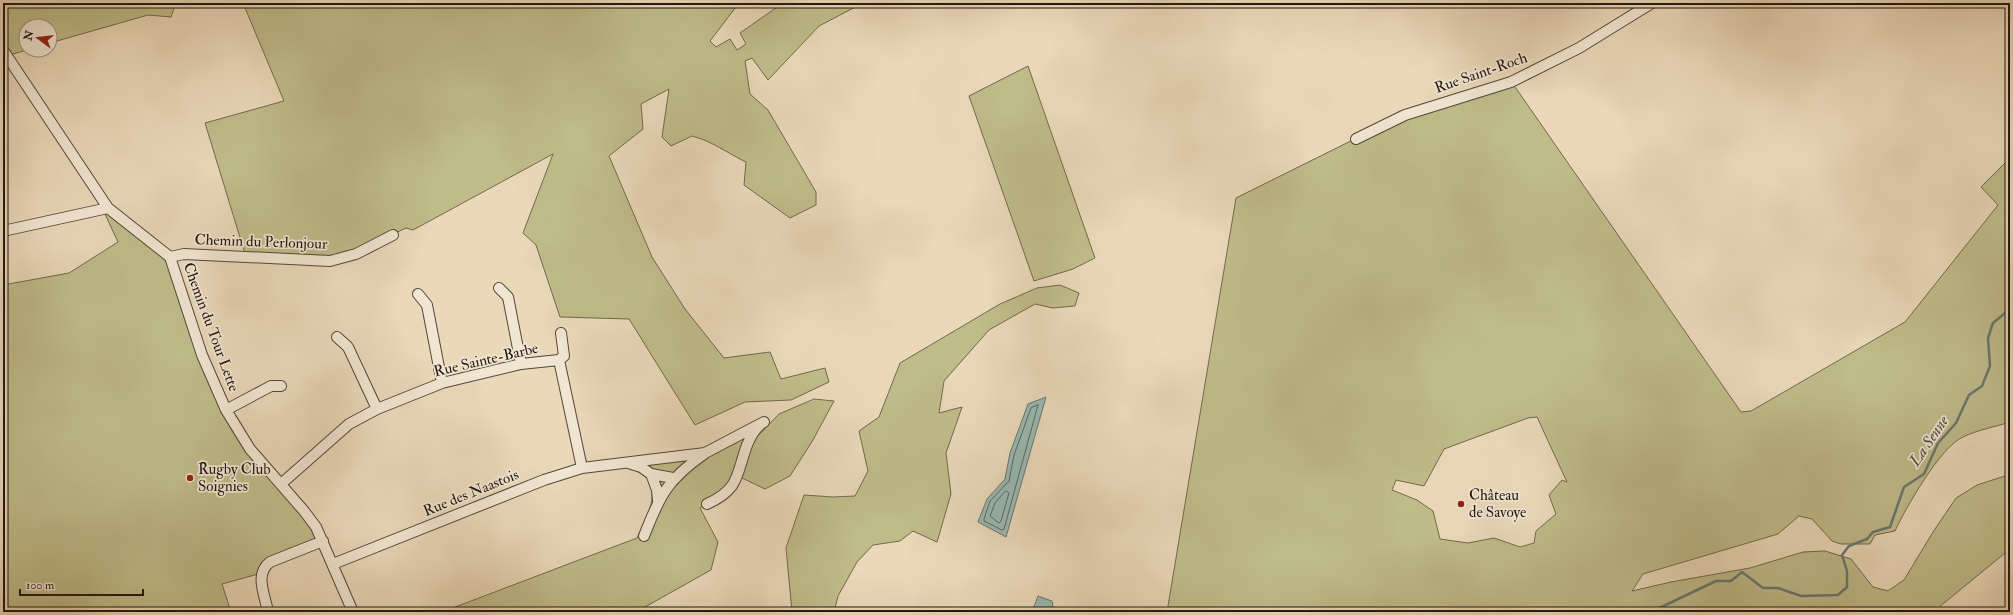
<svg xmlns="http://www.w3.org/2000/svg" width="2013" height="615" font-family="'IM FELL Double Pica',serif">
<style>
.green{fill:#bfbc8a;stroke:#706a4c;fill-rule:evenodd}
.water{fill:#98b9b2;stroke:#687871}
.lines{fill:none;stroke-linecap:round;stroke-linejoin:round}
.shore{stroke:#5c6860;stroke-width:1}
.stream{stroke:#687871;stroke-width:2.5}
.minor-casing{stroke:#53473a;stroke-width:12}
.minor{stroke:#f1e6d2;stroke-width:10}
.poi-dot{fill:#8f2418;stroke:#f1e6d2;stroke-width:1.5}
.labels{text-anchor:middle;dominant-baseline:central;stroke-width:3.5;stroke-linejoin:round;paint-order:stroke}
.street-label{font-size:15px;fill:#21170f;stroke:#f1e6d2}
.poi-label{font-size:15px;fill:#21170f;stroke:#f1e6d2;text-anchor:start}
.water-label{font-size:16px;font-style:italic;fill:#4b5048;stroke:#f1e6d2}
</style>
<rect width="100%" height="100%" fill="#ead8b9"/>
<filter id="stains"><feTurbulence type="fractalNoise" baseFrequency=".005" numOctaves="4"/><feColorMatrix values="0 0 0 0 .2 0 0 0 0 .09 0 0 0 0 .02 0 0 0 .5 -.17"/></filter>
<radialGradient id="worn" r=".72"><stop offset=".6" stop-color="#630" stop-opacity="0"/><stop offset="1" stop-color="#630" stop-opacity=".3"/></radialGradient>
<path class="green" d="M3 3H176L171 17 148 15 50 43V26H26L27 50 6 56 3 50Z
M243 3H739L710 41 716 47 730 39 737 50 746 44 740 33 783 3H863L819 26 768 80 752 58 745 61 750 94 768 110 816 192V205L790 218 744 185 746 162C727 153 712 141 692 136L671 146 662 137 669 89 641 104 643 129 609 156 652 257 685 309 724 358 770 352 781 379 825 368 829 382 791 400 745 402 695 425 629 319 560 317 536 245 523 233 553 154 413 230 406 228 341 259 246 257 205 123 284 101Z
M1028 66 1095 258 1073 269 1034 281 969 96Z
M1513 84 1741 412 1751 411 1905 322 1998 205 1981 187 2010 158V330L2006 335 2010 374V422C1995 427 1977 430 1963 437 1941 446 1905 509 1895 531L1875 535 1870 544H1841L1832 541 1812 519 1799 516 1778 534 1643 574 1632 591 1671 582 1750 568 1803 552 1825 551 1851 559 1873 587 1888 591 1904 580 1933 532 1956 498 1977 485 2005 476 2010 478V549L1933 612H1167L1236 198 1385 124ZM1537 417 1567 482 1562 480 1549 495 1556 514 1536 531 1534 543 1520 547 1494 538 1468 543 1440 539 1433 511 1417 500 1392 490 1396 480 1424 486 1444 449 1528 418Z
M104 212 170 257 226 410 323 541 273 562 262 573 222 584 231 612H8L3 599V285L69 273 118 242Z
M1060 285 1079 293 1075 306 1053 308 1035 304 989 330 944 381 939 413 962 407 946 453 951 494 937 542 913 531 900 541 873 545 857 562 838 596 834 612H792L786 548 804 495 833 497 855 496 868 471 859 431 879 417 900 363 1000 304 1037 288Z
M814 399 834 401 813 440 790 476 765 489 740 477 700 508 718 542 711 570 636 612H442L637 538C645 520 660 497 647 478 643 471 635 466 629 460L706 448 756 425 755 439 779 414Z"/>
<path class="water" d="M1046 397 1006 537 978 522 987 499 1005 479 1010 453 1028 404Z
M1038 596 1052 601 1054 612H1032Z"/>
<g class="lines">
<path class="shore" d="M1038 405 1004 529 1002 530 984 521V519L990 501 1009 481 1014 455 1031 408Z
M1006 491 1009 493 1001 521 999 523 990 516 995 503Z"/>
<path class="stream" d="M1651 612 1716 581H1731L1742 572 1763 588H1778L1801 596 1838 595 1847 587V571L1842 555 1849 546 1867 539 1873 532 1890 527 1904 487 1924 474 1938 443 1956 423 1969 395 1982 386 1990 366 1988 338 1993 323 2010 309"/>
<g class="minor-casing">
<path id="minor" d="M3 50 108 208 170 257 202 355 226 410 250 449 304 511 316 527 353 612
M1356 139 1405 115 1511 82 1579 48 1652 3
M3 231 108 208
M170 257 184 254 330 261 356 254 393 235
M499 288 508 297 521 364
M418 294 427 305 442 383
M337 337 348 347 377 409
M559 360 564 356 561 333
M226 410 271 386H281
M628 463 641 467 651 474 673 478
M651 474 657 490 658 500
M281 484 349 424 377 409 442 383 521 364 559 360 582 468
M707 504C740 489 736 475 747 445 750 438 753 431 759 426
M644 536C660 495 667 480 704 454
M333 564 544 480 582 468 705 453 764 422
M268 612C265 595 254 574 270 562L323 541"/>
</g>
<use href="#minor" class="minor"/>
</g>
<g class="poi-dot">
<circle cx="190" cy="478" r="4"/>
<circle cx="1461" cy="504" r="4"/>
</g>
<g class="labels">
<g class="street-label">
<text transform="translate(1481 73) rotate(-19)">Rue Saint-Roch</text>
<text transform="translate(261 242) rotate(2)">Chemin du Perlonjour</text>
<text transform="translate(211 327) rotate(70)">Chemin du Tour Lette</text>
<text transform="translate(486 360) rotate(-13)">Rue Sainte-Barbe</text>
<text transform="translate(471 493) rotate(-22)">Rue des Naastois</text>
</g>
<g class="poi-label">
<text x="198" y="469">Rugby Club<tspan x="198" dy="17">Soignies</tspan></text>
<text x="1469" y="495">Château<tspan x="1469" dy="17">de Savoye</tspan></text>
</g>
<g class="water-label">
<text transform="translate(1929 441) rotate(-56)">La Senne</text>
</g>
</g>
<rect width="2013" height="615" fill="none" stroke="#ead8b9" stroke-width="16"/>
<rect x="4" y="4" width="2005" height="607" fill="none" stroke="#21170f" stroke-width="2"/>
<rect x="8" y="8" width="1997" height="599" fill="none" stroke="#21170f"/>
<g transform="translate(38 38) rotate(285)"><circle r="19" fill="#f1e6d2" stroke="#9e9384"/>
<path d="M0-3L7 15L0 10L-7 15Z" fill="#8f2418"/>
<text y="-6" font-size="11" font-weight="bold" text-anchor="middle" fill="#21170f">N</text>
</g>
<path d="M20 589v6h123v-6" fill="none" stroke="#21170f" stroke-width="2"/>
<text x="26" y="589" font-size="12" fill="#21170f" stroke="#f1e6d2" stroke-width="3" paint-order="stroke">100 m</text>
<rect width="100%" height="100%" filter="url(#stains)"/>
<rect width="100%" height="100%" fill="url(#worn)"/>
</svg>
